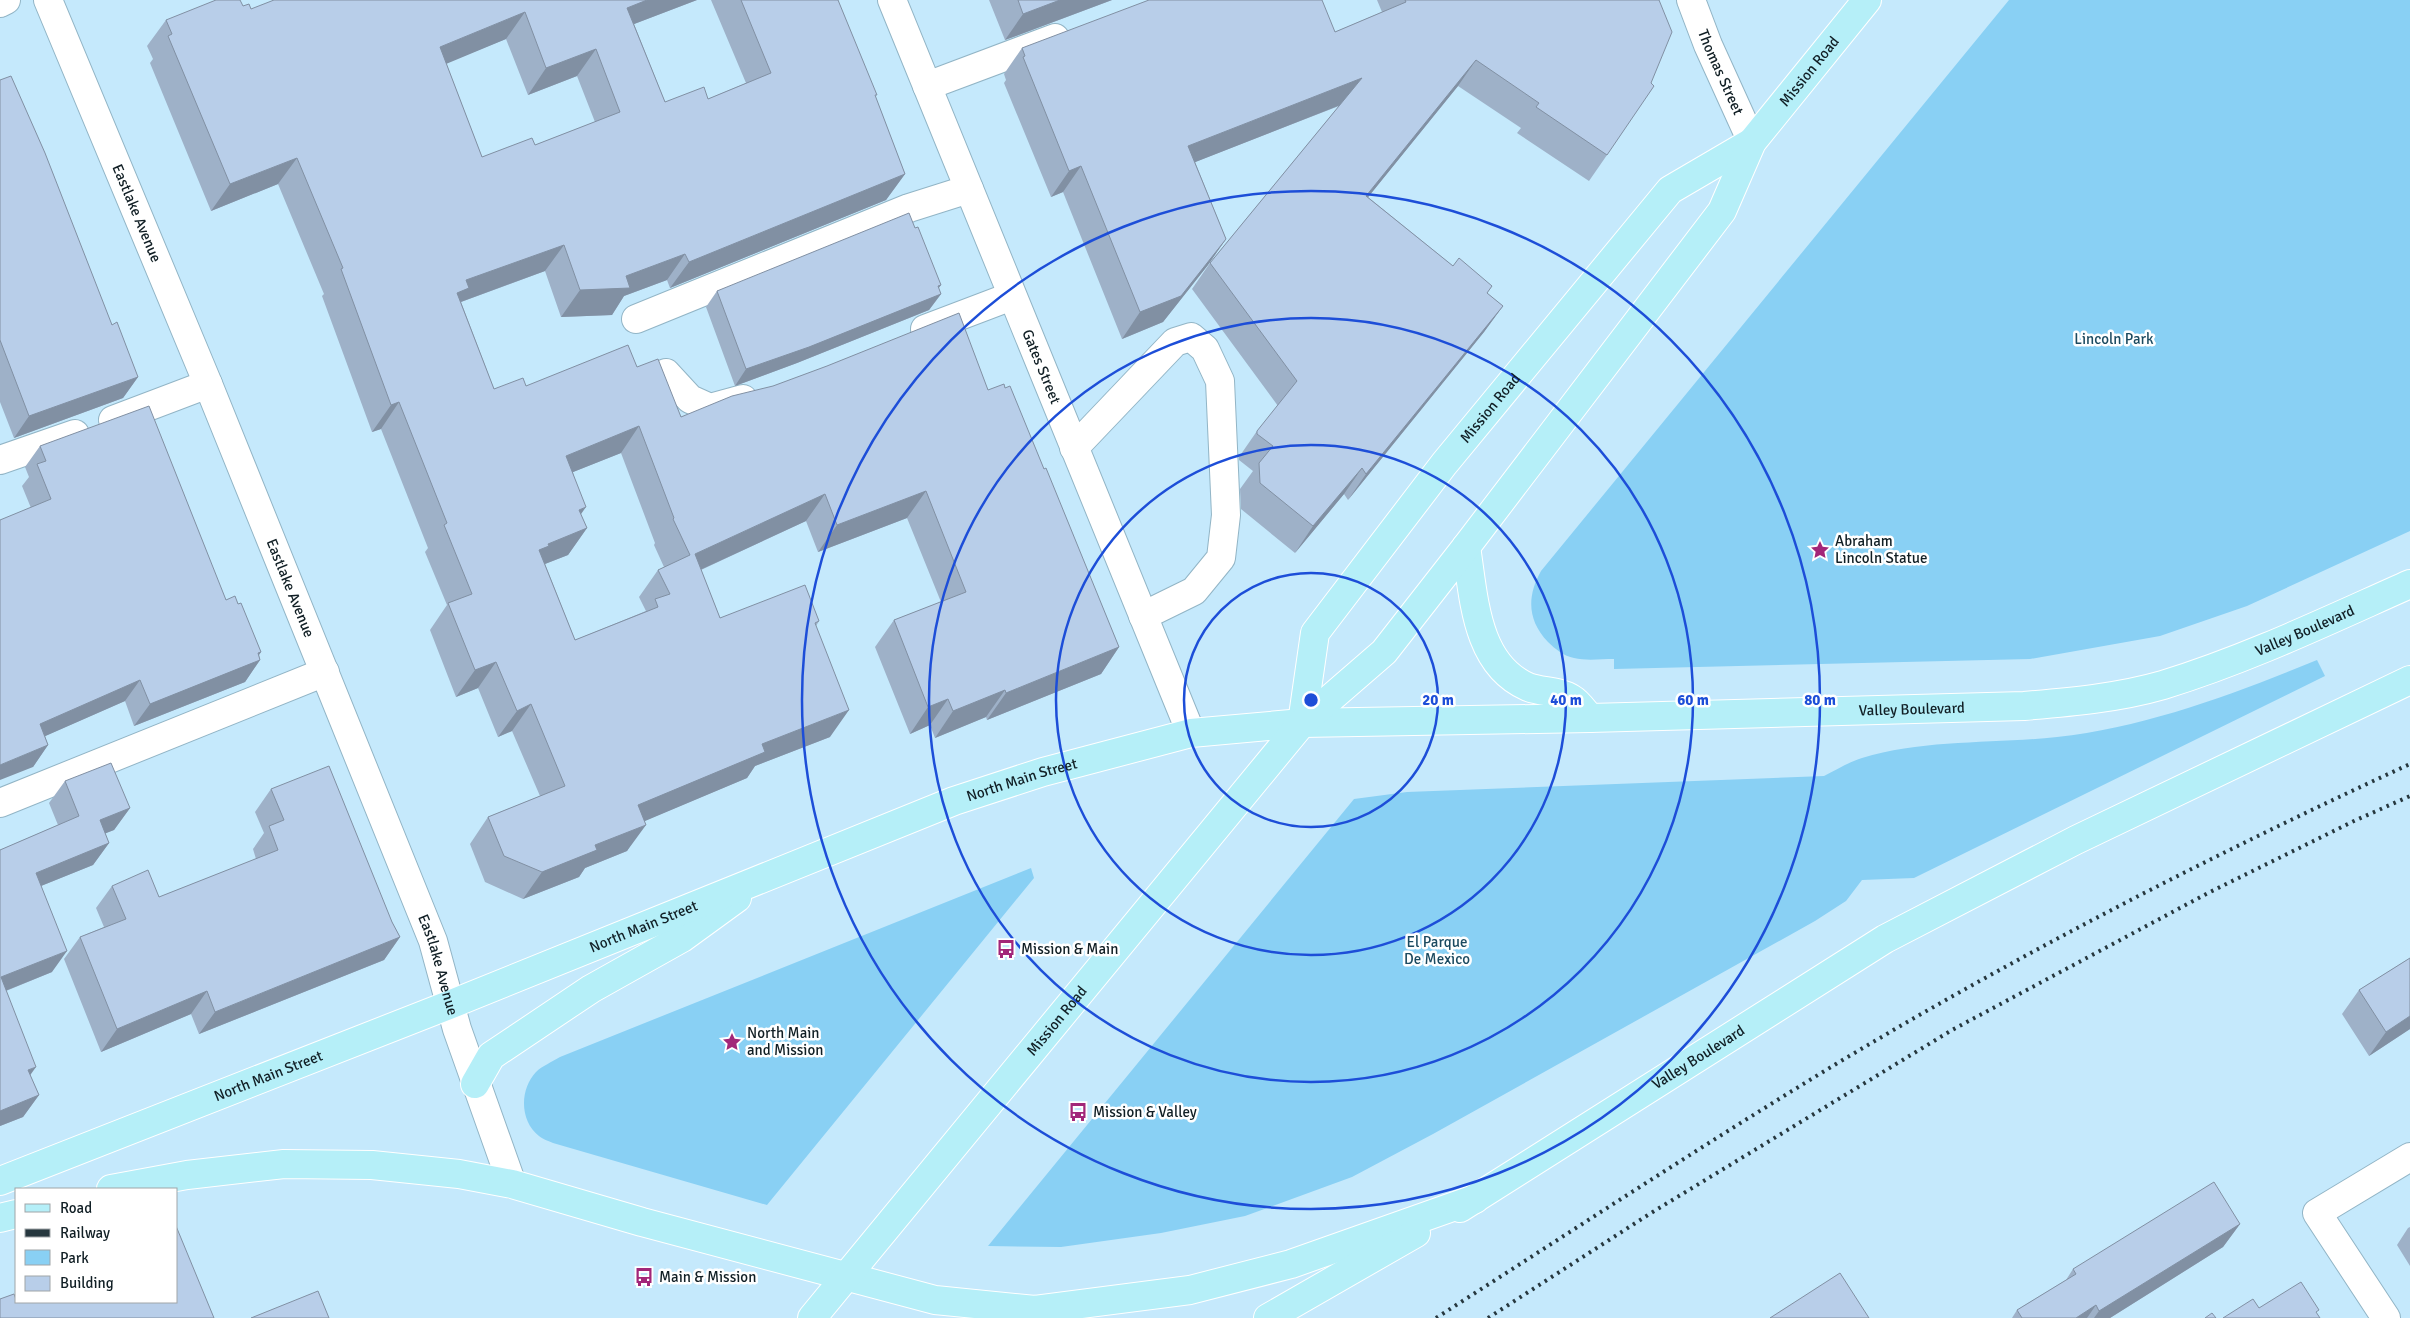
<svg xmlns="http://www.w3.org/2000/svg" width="2410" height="1318" font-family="Signika,sans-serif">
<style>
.green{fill:#89d0f4}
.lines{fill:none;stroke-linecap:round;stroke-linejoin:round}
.minor-casing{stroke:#92b5c6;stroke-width:30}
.major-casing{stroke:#fff;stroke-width:30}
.minor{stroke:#fff;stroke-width:28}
.major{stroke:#b5eff8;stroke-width:28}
.rail{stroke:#26373e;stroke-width:4;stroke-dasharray:2.5 5;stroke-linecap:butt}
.wall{fill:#9eb1c8;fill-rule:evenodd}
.shaded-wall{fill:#8190a3}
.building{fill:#b8cee9;stroke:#8190a3;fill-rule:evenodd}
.ring{fill:none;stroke:#1d4ed8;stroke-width:2.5}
.labels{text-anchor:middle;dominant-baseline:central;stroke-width:5;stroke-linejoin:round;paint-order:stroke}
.street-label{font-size:15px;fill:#111f25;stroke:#fff}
.park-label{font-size:15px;fill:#1b4a60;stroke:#fff}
.poi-label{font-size:15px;fill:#111f25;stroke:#fff;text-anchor:start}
.centre{fill:#1d4ed8;stroke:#fff;stroke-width:2.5}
.ring-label{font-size:15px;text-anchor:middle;font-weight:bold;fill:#1d4ed8;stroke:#fff;stroke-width:5;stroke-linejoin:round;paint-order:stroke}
</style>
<rect width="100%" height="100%" fill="#c5e9fc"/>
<path class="green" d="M2009 0H2410V531L2247 606 2160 636 2030 659 1614 669V659C1601 659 1586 661 1574 658 1564 656 1555 649 1548 642 1527 620 1527 596 1541 571Z
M2317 660 2325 676 1914 878 1862 880 1846 901 1815 921 1433 1134 1352 1177 1245 1216 1161 1233 1061 1247 988 1246 1354 799 1407 792 1824 776C1836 770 1849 762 1862 758 1925 739 1992 744 2057 737 2147 727 2234 694 2317 660Z
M1031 868 1034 878 767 1205 553 1143C549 1141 542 1139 539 1136 519 1120 520 1089 536 1072 542 1066 552 1062 560 1057Z"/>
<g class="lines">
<g class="minor-casing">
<g id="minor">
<path id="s1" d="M48 0 208 384 433 941 457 1029 512 1184"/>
<path id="s2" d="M892 0 1191 733"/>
<path id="s3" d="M1691 0 1708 45 1752 142"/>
<path d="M0 3 6 0"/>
<path d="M927 86 1055 38"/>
<path d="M636 319 909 208 969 189"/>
<path d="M925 329 1012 296"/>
<path d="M666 373 690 399 710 408 743 399"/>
<path d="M113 420 208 384"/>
<path d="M1074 448 1175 342 1191 337 1205 349 1220 381 1226 515 1221 558 1194 591 1143 616"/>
<path d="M0 460 75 434"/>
<path d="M0 803 325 672"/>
<path d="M2386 1318 2317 1213 2410 1157"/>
</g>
</g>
<g class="major-casing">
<g id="major">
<path d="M1466 547C1474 596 1475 664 1528 687 1541 692 1560 691 1572 699 1579 703 1585 713 1590 718"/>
<path id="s4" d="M1302 723 1315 633 1444 464 1670 190 1752 142"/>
<path d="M475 1084 491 1056 591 989 682 938 737 898"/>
<path id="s5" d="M0 1181 449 1005 954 801 1043 772 1191 733 1302 723 1590 718 2024 706C2071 702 2118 698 2163 685 2248 659 2329 620 2410 584"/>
<path d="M111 1189 187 1175 284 1164 372 1165 459 1174 512 1184 642 1222 935 1300 1035 1310 1190 1290 1291 1264 1475 1199"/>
<path id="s6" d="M1460 1208 1885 939 2076 840 2410 680"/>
<path d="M0 1218 16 1214"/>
<path id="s7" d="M812 1318 1302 723 1384 652 1466 547 1722 211 1752 142 1867 0"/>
<path d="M1268 1318 1416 1233"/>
</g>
</g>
<use href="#minor" class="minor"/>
<use href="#major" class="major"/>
<path class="rail" d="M1436 1318C1569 1233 1701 1146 1836 1064 2021 953 2214 854 2410 764
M1488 1318 1651 1213 1952 1030 2208 893 2354 821 2410 796"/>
</g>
<path class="wall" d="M697 0 634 24 665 102 708 99 746 83 711 0H838L905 174 886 200 670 288 667 280 624 296 612 315 561 317 545 271 461 302 494 389 526 386 637 367 681 417 988 390 1044 469 1119 647 1101 674 987 720 986 717 935 738 930 725 910 734 875 647 894 620 941 602 907 518 818 552 806 521 701 570 720 618 819 621 816 626 830 737 755 766 747 778 644 821 627 851 585 868 579 877 523 899 485 882 470 844 488 817 540 796 512 731 498 737 478 688 456 697 430 630 447 605 425 552 428 548 381 429 372 432 322 296 324 294 278 184 211 211 150 63 153 59 147 46 166 20 243 6 251 9ZM506 39 528 95 577 76 595 122 535 145 482 157 446 63ZM621 453 655 543 654 545 664 567 658 570 639 597 646 611 575 640 545 564 568 555 587 528 581 515 573 472Z
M989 0H1112L1005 40Z
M1377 0H1659L1607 155 1589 181 1517 133 1521 128 1458 86 1368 197 1453 266 1492 286 1487 293 1503 306 1484 332 1348 500 1344 494 1295 553 1241 509 1240 489 1253 471 1239 460V457L1257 431 1278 406 1192 289 1210 263 1339 106 1195 162 1226 239 1208 265 1163 322 1122 339 1063 192 1051 197 1004 83 1006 80 1004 74 1022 48 1335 32 1382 12Z
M0 80 112 325 138 377 123 398 14 438 0 402Z
M915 228 941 285 938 288 941 294 929 310 797 363 735 386 706 307 717 291Z
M40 446 226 600 238 604 261 652 259 655 260 660 245 682 134 726 125 701 45 736 48 745 33 767 31 508 22 486 29 477 25 467Z
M65 781 130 808 114 830 105 833 109 843 93 865 41 886 52 972 6 991 30 1075 39 1095 23 1117 0 1126V850L58 825 49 803Z
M271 789 392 922 400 937 384 960 199 1034 191 1014 101 1052 64 959 80 937 104 927 96 908 112 886 159 897 256 859 253 849 264 833 255 812Z
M2410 958V1029L2369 1056 2342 1014 2359 990Z
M2240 1224 2223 1247 2110 1318H2012L2017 1310 2066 1280 2073 1269Z
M2410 1227V1266L2397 1245 2408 1228Z"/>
<path class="shaded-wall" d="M647 0H697L608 34 627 8Z
M1060 0H1112L1005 40 1023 14Z
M525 12 506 39 422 74 440 47Z
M596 49 577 76 528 95 546 68Z
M1476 60 1458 86 1348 222 1366 196Z
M1362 78 1343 104 1170 172 1188 146Z
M297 158 278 184 211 211 230 184Z
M1081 166 1063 192 1051 197 1069 171Z
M905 174 886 200 670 288 689 262Z
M1226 239 1208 265 1163 322 1122 339 1140 312Z
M564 245 545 271 458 303 438 319 466 280Z
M685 254 667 280 624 296 612 315 561 317 580 290 626 276Z
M941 285 932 297 941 294 929 310 797 363 735 386 746 369Z
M1503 306 1484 332 1348 500 1366 474Z
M138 377 123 398 14 438 29 416Z
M399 402 381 429 372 432 391 405Z
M639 426 621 453 548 482 566 456Z
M1362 468 1344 494 1295 553 1313 526Z
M926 491 907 518 818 552 837 525Z
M825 494 806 521 676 581 695 554Z
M586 507 567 534 579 510Z
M587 528 568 555 532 569 539 550 548 544Z
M1119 647 1101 674 987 720 1006 693Z
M261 652 253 663 260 660 245 682 134 726 150 704Z
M496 662 478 688 456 697 475 670Z
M140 680 125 701 25 745 40 724Z
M1005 690 986 717 935 738 953 711Z
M948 699 930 725 910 734 928 707Z
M531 704 512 731 498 737 517 711Z
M849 710 830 737 755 766 747 778 619 832 638 805 762 744Z
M48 745 33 767 0 780V765Z
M130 808 114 830 84 842 100 820Z
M646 825 627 851 585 868 579 877 523 899 542 872 595 845Z
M109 843 93 865 21 894 36 873Z
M400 937 384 960 199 1034 215 1012Z
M67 951 52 972 0 993 1 977Z
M207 991 191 1014 101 1052 117 1029Z
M2410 1016V1029L2369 1056 2386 1032Z
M36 1067 21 1088 28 1070Z
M39 1095 23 1117 0 1126V1111Z
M2240 1224 2223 1247 2110 1318H2094L2099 1311Z
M2096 1305 2087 1318H2076Z"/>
<path class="building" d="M216 0H240L243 6 249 4 251 9 274 0H647L627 8 665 102 704 87 708 99 771 73 741 0H838L877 95H875L905 174 689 262 685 254 626 276 630 288 580 290 564 245 466 280 469 288 457 293 494 389 523 378 526 386 628 345 637 367 658 359 681 417 732 396 773 386 827 366 959 313 988 390 1004 384 1005 388 1010 386 1044 469 1046 468 1119 647 1006 693 1005 690 953 711 948 699 928 707 894 620 966 592 926 491 837 525 825 494 695 554 720 618 805 585 819 621 815 623 849 710 762 744 765 752 638 805 646 825 595 845 597 850 542 872 504 856 488 817 565 786 531 704 517 711 496 662 475 670 448 603 472 594 444 525 447 523 399 402 391 405 341 269 343 268 297 158 230 184 168 36 172 34 166 20ZM525 12 546 68 596 49 620 112 535 145 532 138 482 157 440 47ZM639 426 674 518 673 519 690 555 658 570 670 594 655 599 658 607 575 640 539 550 549 546 548 544 587 528 579 510 586 507 566 456Z
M1018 0H1060L1023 14Z
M1149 0H1322L1335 32 1406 2 1405 0H1659L1672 32 1651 83 1654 86 1607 155 1536 107 1539 103 1476 60 1366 196 1453 266 1459 258 1492 286 1487 293 1503 306 1366 474 1362 468 1313 526 1260 483 1259 463 1273 446 1257 434V431L1297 381 1210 263 1362 78 1188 146 1226 239 1181 296 1140 312 1081 166 1069 171 1023 57 1025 56 1022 48Z
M11 76 45 153 112 325 117 322 138 377 29 416 0 340V80Z
M909 213 915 228 918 227 941 285 938 286 941 294 809 347 746 369 717 291Z
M149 406 226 600 235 596 238 604 241 603 261 652 258 653 260 660 150 704 140 680 40 724 48 745 0 765V520L51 499 37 464 46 461 40 446Z
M111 763 130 808 100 820 109 843 36 873 67 951 1 977 36 1067 28 1070 39 1095 0 1111V850L79 816 65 781Z
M329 766 392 922 400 937 215 1012 207 991 117 1029 80 937 126 919 112 886 148 870 159 897 278 850 269 826 284 820 271 789Z
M2410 958V1016L2386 1032 2359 990Z
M2214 1182 2240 1224 2099 1311 2096 1305 2076 1318H2022L2017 1310 2076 1274 2073 1269Z
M176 1226 214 1318H0V1299L14 1294 17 1302H176Z
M1840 1273 1869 1318H1770Z
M2301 1282 2319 1310 2316 1312 2320 1318H2223L2253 1299 2259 1308Z
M318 1291 329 1318H251Z
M2212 1313 2216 1318H2205Z"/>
<g class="ring">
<circle cx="1311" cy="700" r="127"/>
<circle cx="1311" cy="700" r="255"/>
<circle cx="1311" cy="700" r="382"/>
<circle cx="1311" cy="700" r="509"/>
</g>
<defs>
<g id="sight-bare" transform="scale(1.5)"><path d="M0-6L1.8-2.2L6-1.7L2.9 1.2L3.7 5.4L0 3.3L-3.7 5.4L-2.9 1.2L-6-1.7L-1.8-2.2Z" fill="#a22679" stroke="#fff" stroke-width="2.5" paint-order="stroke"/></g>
<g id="bus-bare" transform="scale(1.5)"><path d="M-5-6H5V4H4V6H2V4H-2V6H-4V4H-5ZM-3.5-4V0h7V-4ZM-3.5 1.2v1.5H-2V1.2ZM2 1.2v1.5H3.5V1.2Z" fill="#a22679" stroke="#fff" stroke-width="2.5" paint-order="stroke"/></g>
</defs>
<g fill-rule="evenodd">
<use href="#sight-bare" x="1820" y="550"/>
<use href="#bus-bare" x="1006" y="949"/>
<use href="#sight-bare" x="732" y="1042"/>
<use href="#bus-bare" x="1078" y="1112"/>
<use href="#bus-bare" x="644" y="1277"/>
</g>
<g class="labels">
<g class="street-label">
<text stroke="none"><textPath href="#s3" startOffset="78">Thomas Street</textPath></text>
<text stroke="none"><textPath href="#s7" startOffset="1601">Mission Road</textPath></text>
<text stroke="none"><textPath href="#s1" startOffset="231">Eastlake Avenue</textPath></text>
<text stroke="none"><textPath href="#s2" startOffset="396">Gates Street</textPath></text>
<text stroke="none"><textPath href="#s4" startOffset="376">Mission Road</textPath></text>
<text stroke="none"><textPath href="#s1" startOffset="636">Eastlake Avenue</textPath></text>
<text stroke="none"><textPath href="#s5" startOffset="2400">Valley Boulevard</textPath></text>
<text stroke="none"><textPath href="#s5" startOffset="1995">Valley Boulevard</textPath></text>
<text stroke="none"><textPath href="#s5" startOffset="1098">North Main Street</textPath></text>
<text stroke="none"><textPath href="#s5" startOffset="692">North Main Street</textPath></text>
<text stroke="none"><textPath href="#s1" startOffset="1041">Eastlake Avenue</textPath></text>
<text stroke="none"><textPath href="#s7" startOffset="385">Mission Road</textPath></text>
<text stroke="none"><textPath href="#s6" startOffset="282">Valley Boulevard</textPath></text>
<text stroke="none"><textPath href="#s5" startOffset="288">North Main Street</textPath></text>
</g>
<g class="park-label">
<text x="2114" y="339">Lincoln Park</text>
<text x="1437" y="942">El Parque<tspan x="1437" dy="17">De Mexico</tspan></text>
</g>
<g class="poi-label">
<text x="1835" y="541">Abraham<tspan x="1835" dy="17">Lincoln Statue</tspan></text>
<text x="1021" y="949">Mission &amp; Main</text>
<text x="747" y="1033">North Main<tspan x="747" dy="17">and Mission</tspan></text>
<text x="1093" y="1112">Mission &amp; Valley</text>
<text x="659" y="1277">Main &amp; Mission</text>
</g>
</g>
<circle cx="1311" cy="700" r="8" class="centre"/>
<g class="ring-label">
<text x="1438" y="705">20 m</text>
<text x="1566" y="705">40 m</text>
<text x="1693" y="705">60 m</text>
<text x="1820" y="705">80 m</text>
</g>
<rect x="15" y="1188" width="162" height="115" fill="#ffffff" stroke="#a0a5a8"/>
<rect x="25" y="1204" width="25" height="8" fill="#b5eff8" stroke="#a0a5a8"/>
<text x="60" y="1213" font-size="15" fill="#111f25">Road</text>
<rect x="25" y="1229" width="25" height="8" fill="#26373e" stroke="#a0a5a8"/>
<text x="60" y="1238" font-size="15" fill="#111f25">Railway</text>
<rect x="25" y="1250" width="25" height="15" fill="#89d0f4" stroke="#a0a5a8"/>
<text x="60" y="1263" font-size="15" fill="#111f25">Park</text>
<rect x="25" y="1276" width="25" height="15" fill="#b8cee9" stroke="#a0a5a8"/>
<text x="60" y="1288" font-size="15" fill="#111f25">Building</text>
</svg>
